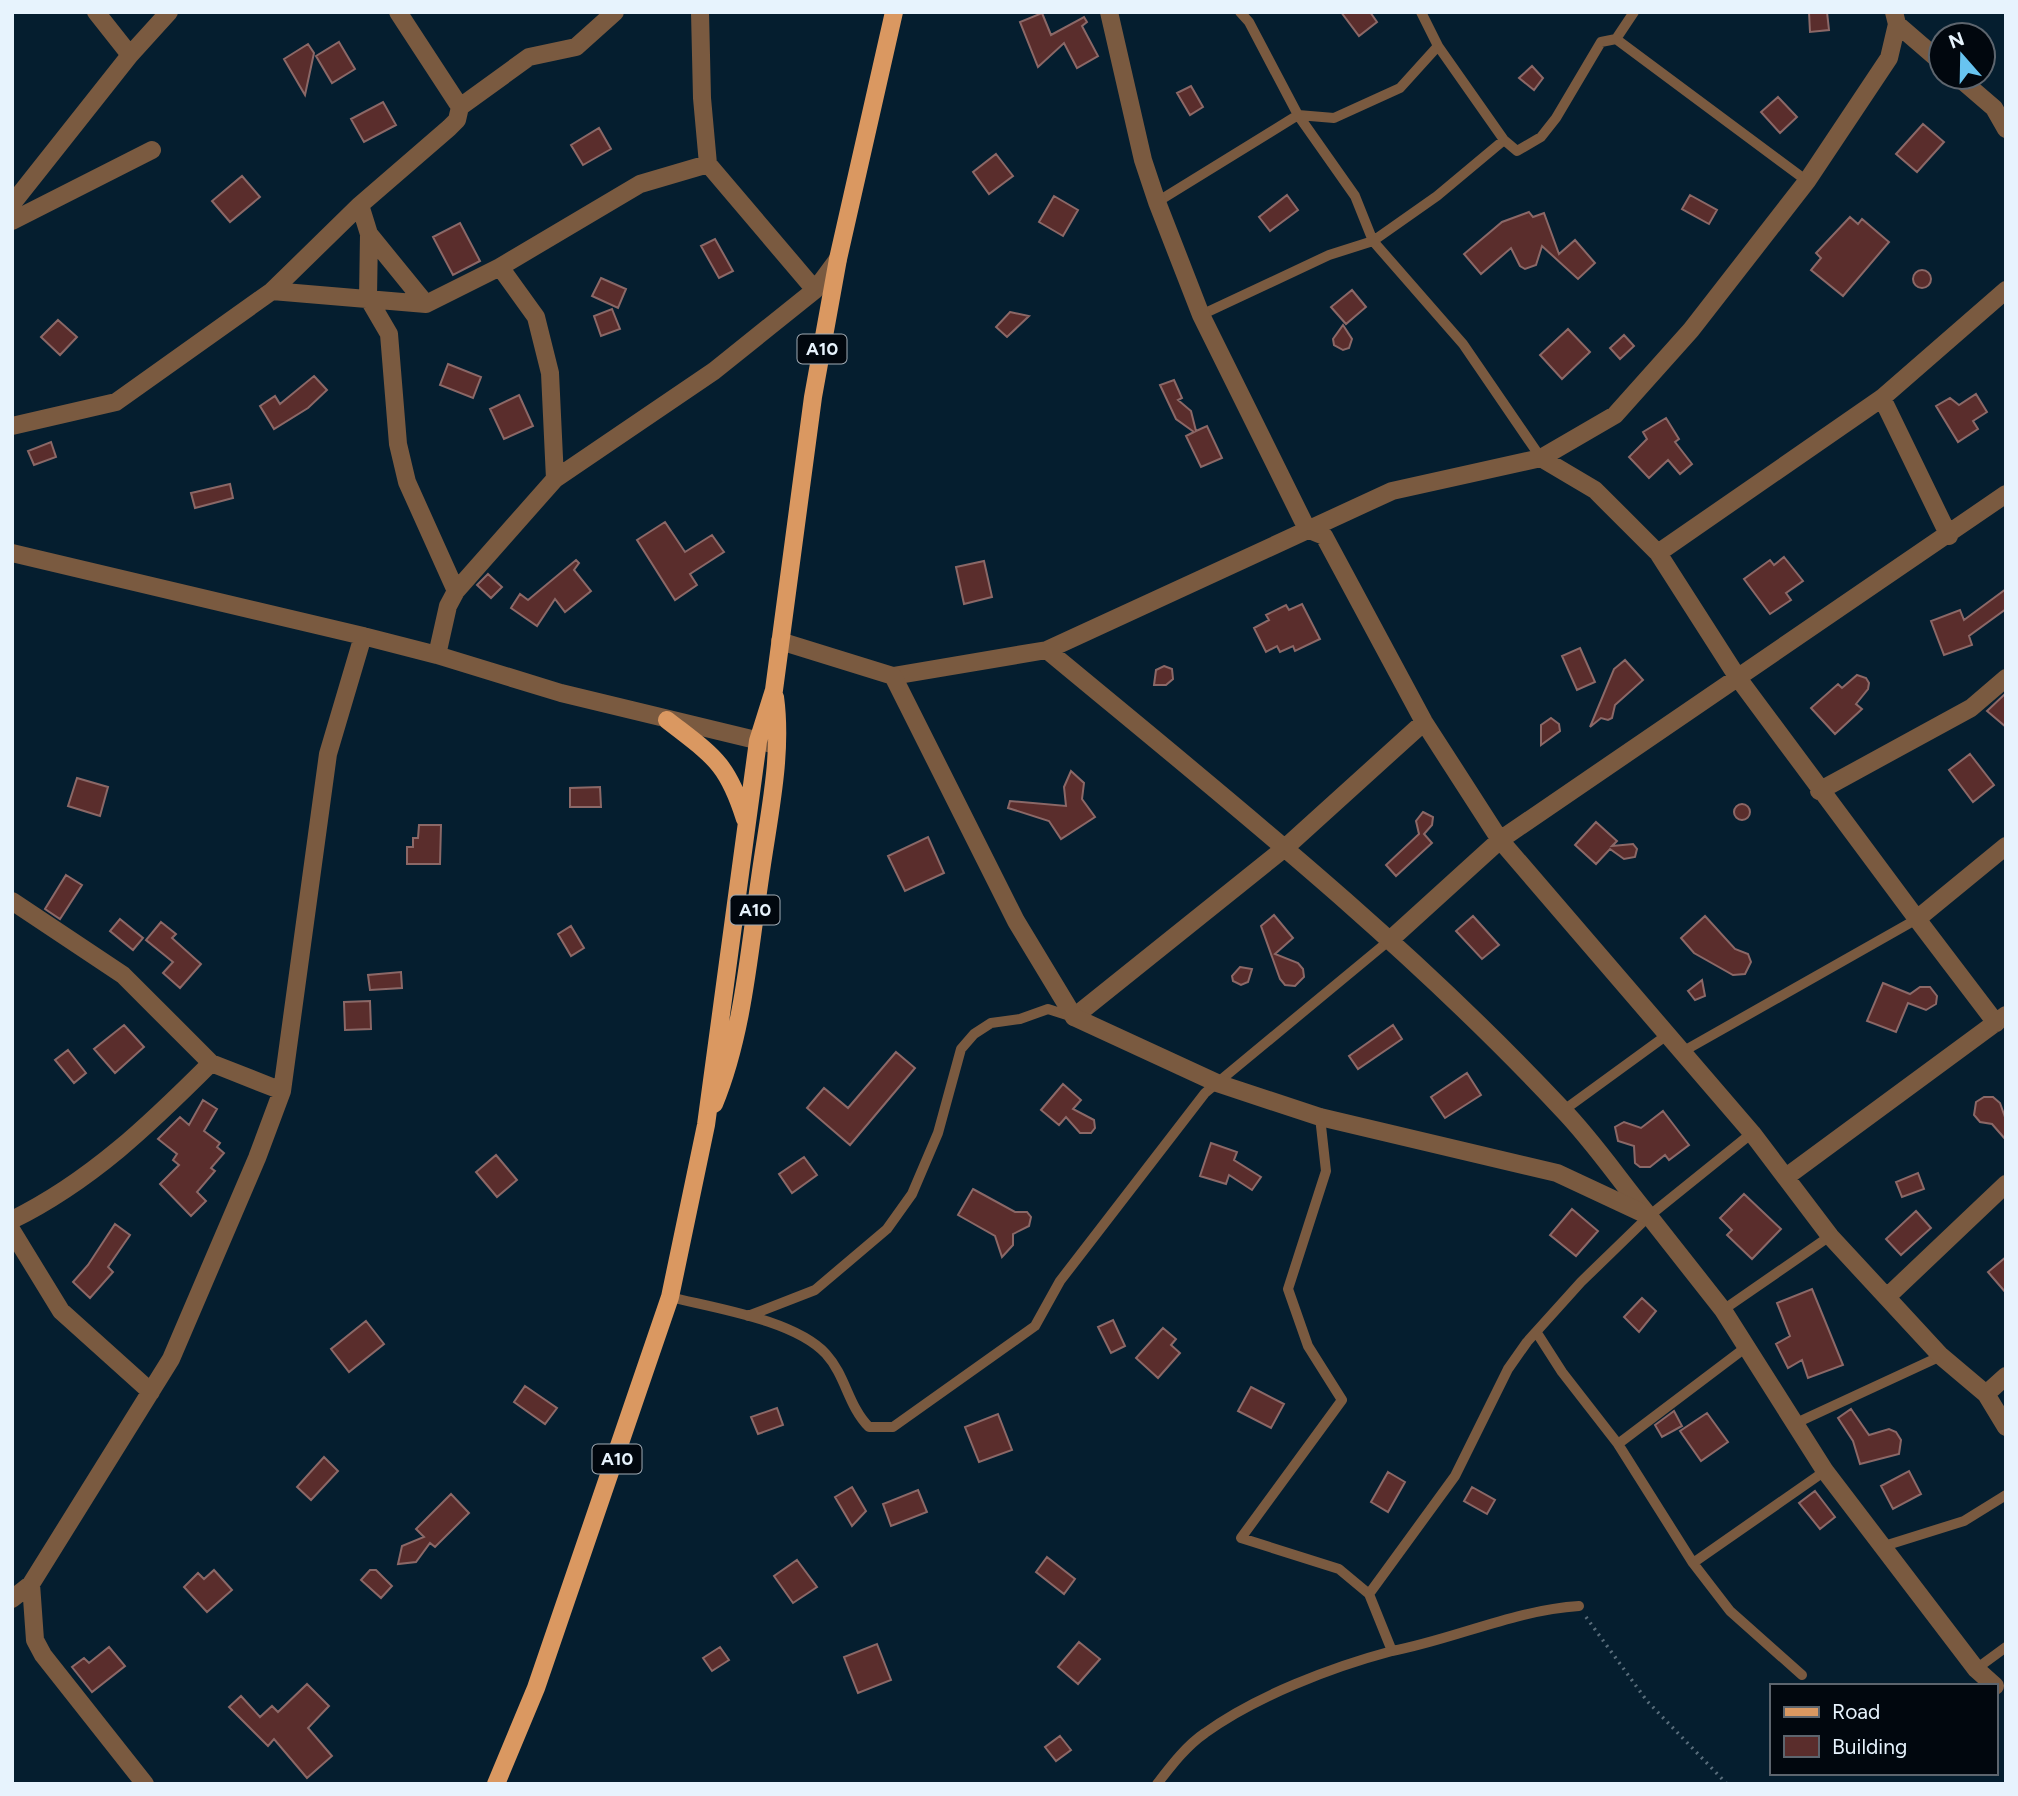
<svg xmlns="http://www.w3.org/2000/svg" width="2018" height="1796" font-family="Figtree,sans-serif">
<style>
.building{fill:#5a2d2c;stroke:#8b6867;stroke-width:2}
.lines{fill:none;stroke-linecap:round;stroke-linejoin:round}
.path{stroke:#596d7b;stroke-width:3.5;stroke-dasharray:2 5;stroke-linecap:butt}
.service{stroke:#7a5a40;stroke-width:10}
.minor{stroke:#7a5a40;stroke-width:18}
.tertiary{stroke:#7a5a40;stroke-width:18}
.primary{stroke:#da9861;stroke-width:18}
.labels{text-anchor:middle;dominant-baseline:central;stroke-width:6;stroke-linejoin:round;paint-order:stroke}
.shield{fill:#01070e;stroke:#a2acb5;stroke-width:2}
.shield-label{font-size:18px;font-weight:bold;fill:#e7f3fd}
</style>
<rect width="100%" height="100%" fill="#051e2f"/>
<path class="building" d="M1341 12H1370L1377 22 1359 36Z
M1809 12H1827L1829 30 1810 32Z
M1042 13 1051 35 1084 17 1087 22 1082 26 1098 56 1077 68 1064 43 1038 67 1020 22Z
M339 42 355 69 332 83 316 56Z
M308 44 314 53 305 95 284 59Z
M1532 66 1543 78 1534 90 1519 78Z
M1191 86 1203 107 1190 115 1177 93Z
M1778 97 1797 117 1780 133 1761 112Z
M383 102 396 125 364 142 351 119Z
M1923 124 1944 142 1917 172 1896 154Z
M599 128 611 149 583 165 571 145Z
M996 154 1013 176 989 194 973 172Z
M242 176 260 197 230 222 212 201Z
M1287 195 1298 210 1270 231 1259 217Z
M1690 195 1717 210 1709 224 1682 209Z
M1054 196 1078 210 1063 236 1039 222Z
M1529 212 1533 217 1544 213 1559 254 1575 240 1595 263 1578 279 1542 246 1536 265 1525 269 1520 266 1511 248 1481 274 1464 254 1502 222Z
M1850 217 1858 224 1862 219 1889 242 1843 296 1811 270 1821 258 1816 253Z
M460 223 480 261 453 275 433 237Z
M715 239 733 271 719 278 701 246Z
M1913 279a9 9 0 1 1 18 0a9 9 0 1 1-18 0Z
M601 278 626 289 618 308 592 296Z
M1352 290 1366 307 1346 324 1331 307Z
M612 309 620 329 601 336 594 316Z
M1010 312 1029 316 1007 337 996 327Z
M58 320 77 337 60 355 41 337Z
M1343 325 1352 339 1349 348 1343 350 1334 345 1333 339Z
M1568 329 1590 352 1562 379 1540 355Z
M1624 335 1634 346 1620 359 1610 348Z
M448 364 481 377 473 398 440 385Z
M314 376 327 390 308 408 274 429 260 406 275 396 280 404Z
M1174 380 1182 398 1178 400 1191 411 1196 431 1207 426 1222 458 1201 467 1186 436 1194 432 1176 419 1160 385Z
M1976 394 1987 412 1973 421 1978 429 1958 442 1936 406 1950 398 1959 405Z
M519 395 533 426 504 439 490 409Z
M1666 418 1679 439 1675 442 1692 464 1680 474 1668 460 1649 478 1629 457 1647 439 1643 432Z
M51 442 56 457 34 465 28 451Z
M230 484 233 498 195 508 191 493Z
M665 522 685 552 712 535 724 552 690 574 697 585 675 600 637 540Z
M1784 557 1803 581 1786 593 1791 600 1770 614 1744 579 1770 560 1774 565Z
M576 560 579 563 574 570 591 591 565 612 555 599 537 626 511 608 520 594 528 600Z
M984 561 992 597 964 604 956 567Z
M488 574 502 587 491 598 477 585Z
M2006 589V609L1969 636 1972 645 1944 655 1931 621 1960 610 1964 620Z
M1302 604 1320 639 1295 651 1293 646 1280 652 1277 646 1266 652 1254 628 1269 620 1266 615 1286 605 1289 610Z
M1580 648 1595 682 1577 690 1562 656Z
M1625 660 1643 680 1615 705 1612 718 1608 720 1601 718 1590 727 1614 669Z
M1164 666 1172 669 1173 679 1166 685H1154L1156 670Z
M1857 675 1866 678 1869 683 1868 689 1856 704 1862 709 1835 734 1811 708 1838 684 1842 688Z
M2006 693V727L1987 711Z
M1551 718 1559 724 1560 731 1541 745V725Z
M1970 754 1994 785 1973 802 1949 770Z
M1071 771 1084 783 1082 799 1095 817 1061 839 1049 821 1008 808 1010 801 1066 806 1064 787Z
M77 778 108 787 100 816 68 806Z
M600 787 601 807H570V788Z
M1734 812a8 8 0 1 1 16 0a8 8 0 1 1-16 0Z
M1423 812 1433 817 1432 825 1424 834 1432 843 1396 876 1386 865 1419 834 1416 821Z
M1596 822 1617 841 1612 846 1633 844 1637 849 1635 857 1624 859 1610 849 1596 864 1575 845Z
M419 825H441L440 864H407V847H413V838H418Z
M928 837 944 873 905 891 888 856Z
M66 875 82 885 60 919 45 909Z
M1274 915 1293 938 1275 954 1298 963 1303 969 1304 977 1295 986 1285 985 1280 979 1261 926Z
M1473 916 1499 945 1482 959 1456 931Z
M1705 916 1735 949 1748 954 1751 962 1745 974 1733 975 1694 953 1681 938Z
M120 919 143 938 133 950 110 931Z
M161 922 176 934 172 938 201 964 180 988 163 973 173 962 146 940Z
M571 926 584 948 571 956 558 934Z
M1240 967 1252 969 1248 982 1241 985 1233 981 1232 976Z
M401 972 402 988 370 990 368 975Z
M1702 980 1705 996 1695 1000 1688 991Z
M1883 983 1910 994 1920 987H1930L1937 996 1936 1004 1926 1010 1908 1003 1896 1032 1867 1021Z
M370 1001 371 1029 345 1030 344 1002Z
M124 1025 144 1047 115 1073 94 1049Z
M1393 1025 1402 1039 1358 1069 1349 1056Z
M68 1050 86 1073 74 1083 55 1060Z
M896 1052 915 1068 850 1145 807 1108 824 1088 848 1108Z
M1467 1073 1481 1095 1445 1118 1431 1097Z
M1063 1084 1081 1100 1073 1109 1094 1120 1095 1128 1091 1133H1080L1066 1117 1059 1125 1041 1110Z
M1984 1097H1993L2000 1103 2006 1120V1140L1992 1124 1980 1122 1974 1115 1976 1102Z
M203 1100 217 1109 204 1131 220 1143 217 1147 224 1153 211 1168 215 1171 197 1192 206 1201 191 1216 160 1184 179 1165 173 1160 177 1154 158 1139 180 1117 189 1125Z
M1663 1111 1689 1145 1669 1160 1665 1155 1650 1167H1640L1635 1163 1634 1146 1618 1141 1615 1127 1624 1122 1641 1128Z
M1211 1143 1237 1152 1234 1160 1261 1177 1252 1190 1229 1175 1226 1184 1200 1176Z
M496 1155 517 1180 497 1197 476 1172Z
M804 1157 817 1175 792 1193 779 1174Z
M1918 1173 1924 1189 1902 1197 1896 1182Z
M973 1189 1015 1212H1027L1031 1217 1029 1226 1013 1234V1245L1002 1257 995 1236 958 1215Z
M1744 1194 1781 1229 1752 1259 1727 1235 1732 1230 1720 1218Z
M1572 1209 1598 1231 1576 1256 1550 1235Z
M1916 1211 1931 1228 1901 1255 1886 1239Z
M115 1224 130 1235 108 1267 113 1272 90 1298 73 1282 88 1265Z
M2006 1257V1293L1988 1272Z
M1812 1289 1843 1365 1808 1378 1802 1360 1788 1368 1776 1344 1790 1336 1777 1303Z
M1642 1298 1656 1311 1639 1332 1624 1317Z
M1113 1320 1125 1346 1111 1353 1098 1327Z
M366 1321 384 1344 349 1372 331 1349Z
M1163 1328 1176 1339 1171 1345 1180 1353 1158 1378 1136 1358Z
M525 1386 557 1408 545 1424 514 1402Z
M1251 1387 1284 1404 1271 1428 1238 1411Z
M777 1408 783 1425 758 1434 751 1417Z
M1851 1409 1869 1435 1889 1429 1896 1432 1901 1440 1899 1454 1860 1464 1853 1441 1838 1418Z
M1674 1411 1682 1426 1662 1437 1655 1425Z
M1707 1413 1728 1442 1701 1461 1680 1431Z
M998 1414 1012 1450 979 1462 965 1427Z
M324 1457 338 1471 311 1500 297 1487Z
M1909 1471 1921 1494 1893 1509 1881 1486Z
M1388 1472 1405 1482 1388 1512 1371 1502Z
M852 1487 866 1511 852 1526 835 1497Z
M1472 1487 1495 1500 1487 1514 1464 1501Z
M918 1490 927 1512 891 1526 883 1504Z
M1815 1491 1835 1517 1820 1529 1799 1503Z
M451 1494 469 1513 435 1547 430 1543 416 1562 398 1564 402 1546 424 1537 416 1529Z
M1047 1557 1075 1579 1064 1594 1036 1572Z
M797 1560 817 1587 793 1603 774 1576Z
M214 1570 232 1590 207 1612 184 1587 198 1573 204 1579Z
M370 1570H376L392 1586 381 1598 361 1580Z
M1079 1642 1100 1659 1078 1684 1058 1667Z
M877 1644 891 1680 858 1693 844 1657Z
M109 1647 125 1666 92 1692 72 1667 84 1658 89 1663Z
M720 1647 729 1660 712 1671 703 1658Z
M307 1684 329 1706 308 1728 332 1756 307 1778 274 1739 268 1746 229 1707 241 1696 260 1717 272 1706 278 1712Z
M1060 1736 1071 1750 1056 1761 1045 1747Z"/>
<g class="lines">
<path class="path" d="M1586 1617 1647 1701 1727 1784"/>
<path class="service" d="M1240 12 1249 22 1298 115 1355 196 1373 241 1463 344 1541 458
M1616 39 1634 12
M1438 46 1504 140
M1157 202 1298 115 1334 118 1400 88 1438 46 1421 12
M1201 315 1329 255 1373 241 1437 196 1504 140 1517 151 1541 137 1556 118 1601 42 1616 39 1807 181
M1682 1052 1917 919
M1564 1110 1667 1035
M1320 1117 1326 1171 1288 1289 1308 1346 1342 1400 1241 1538 1339 1569 1369 1594 1392 1651C1455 1639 1515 1610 1579 1606
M670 1297C714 1308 795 1320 826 1354 846 1376 848 1406 869 1427H893L1035 1326 1060 1281 1205 1093 1391 939
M1723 1310 1830 1236
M748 1316 815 1290 887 1229 912 1194 938 1133 961 1049 974 1034 991 1023 1020 1019 1048 1009 1073 1017
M1537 1333 1562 1372 1618 1444 1693 1563 1825 1471
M1794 1424 1941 1356
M1618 1444 1745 1348
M1881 1547 1964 1521 2006 1495
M1693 1563 1730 1611 1802 1675
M1369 1594 1455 1476 1508 1369 1527 1342 1581 1282 1649 1216 1752 1133
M1976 1669 2006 1647
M1157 1784C1171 1766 1186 1746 1205 1733 1256 1696 1332 1667 1392 1651"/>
<path class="minor" d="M96 12 130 55
M398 12 460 107 457 120 449 128 360 205 369 234 368 298 389 334 398 444 407 482 456 591
M700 12 702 98 708 164
M1109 12 1143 160 1157 202 1201 315 1307 529 1324 536 1424 722 1500 840 1752 1133 1830 1236 1941 1356 1986 1394 2006 1427
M1897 24 1941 62
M1958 77 1994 108 2006 129
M460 107 529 57 576 47 615 12
M12 204 130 55 169 12
M12 221 152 150
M369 234 426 304
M272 291 360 205
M1882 398 1949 536
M12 426 116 402 272 291 426 304 500 267
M1541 458 1615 415 1691 330 1807 181 1889 58 1897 24 1894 12
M555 479 550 373 536 317 500 267 640 184 708 164 815 290
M12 553 363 636 437 655 561 693 772 744
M1658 553 1882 398 2006 290
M1047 650C1224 797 1404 940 1562 1109 1594 1142 1620 1181 1649 1216
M437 655 448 606 456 591 555 479 714 371 815 290 838 259
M893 676 1047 650 1392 491 1541 458 1595 490 1658 553 1738 678 1917 919
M1819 791 1971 708 2006 678
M12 901 123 975 211 1063 282 1091
M1391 939 1500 840 2006 494
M1074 1017 1286 847 1424 722
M1996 1023 1917 919 2006 846
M1786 1177 2006 1015
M12 1220C91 1181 150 1124 211 1063
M12 1231 61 1311 151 1392
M1887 1297 2006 1184
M1986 1394 2006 1376
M31 1584 35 1640 43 1655 145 1784
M12 1599 31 1584 171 1359 257 1158 282 1091 328 754 363 636"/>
<path class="tertiary" d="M780 641 893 676 1016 921 1074 1017 1217 1083 1320 1117 1557 1173 1649 1216 1723 1310 1825 1471 1976 1669 1995 1686"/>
<path class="primary" d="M667 720C713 756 727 762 745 819
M714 1104C743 1034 749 952 760 878 768 819 783 756 775 697
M496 1784 536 1688 670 1297 706 1125 758 741 774 690 813 397 838 259 894 12"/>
</g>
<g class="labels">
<g class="shield">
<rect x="797.5" y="334.5" width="49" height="29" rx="5"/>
<rect x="730.5" y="895.5" width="49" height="29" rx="5"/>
<rect x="592.5" y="1444.5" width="49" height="29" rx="5"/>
</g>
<g class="shield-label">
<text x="822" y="349">A10</text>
<text x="755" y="910">A10</text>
<text x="617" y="1459">A10</text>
</g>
</g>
<rect width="2018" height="1796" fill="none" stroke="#e7f3fd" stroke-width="28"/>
<rect x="1770" y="1684" width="228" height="91" fill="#01070e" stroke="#5d656e" stroke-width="2"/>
<rect x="1784" y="1707" width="35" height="10" fill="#da9861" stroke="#5d656e" stroke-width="2"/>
<text x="1832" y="1719" font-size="21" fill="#e7f3fd">Road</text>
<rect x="1784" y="1736" width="35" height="21" fill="#5a2d2c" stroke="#5d656e" stroke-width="2"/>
<text x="1832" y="1754" font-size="21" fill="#e7f3fd">Building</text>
<g transform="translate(1962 56) rotate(340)"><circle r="33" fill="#01070e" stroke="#5d656e" stroke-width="2"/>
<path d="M0-5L12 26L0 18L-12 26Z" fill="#68c4f0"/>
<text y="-10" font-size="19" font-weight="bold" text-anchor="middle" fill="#e7f3fd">N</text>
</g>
</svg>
